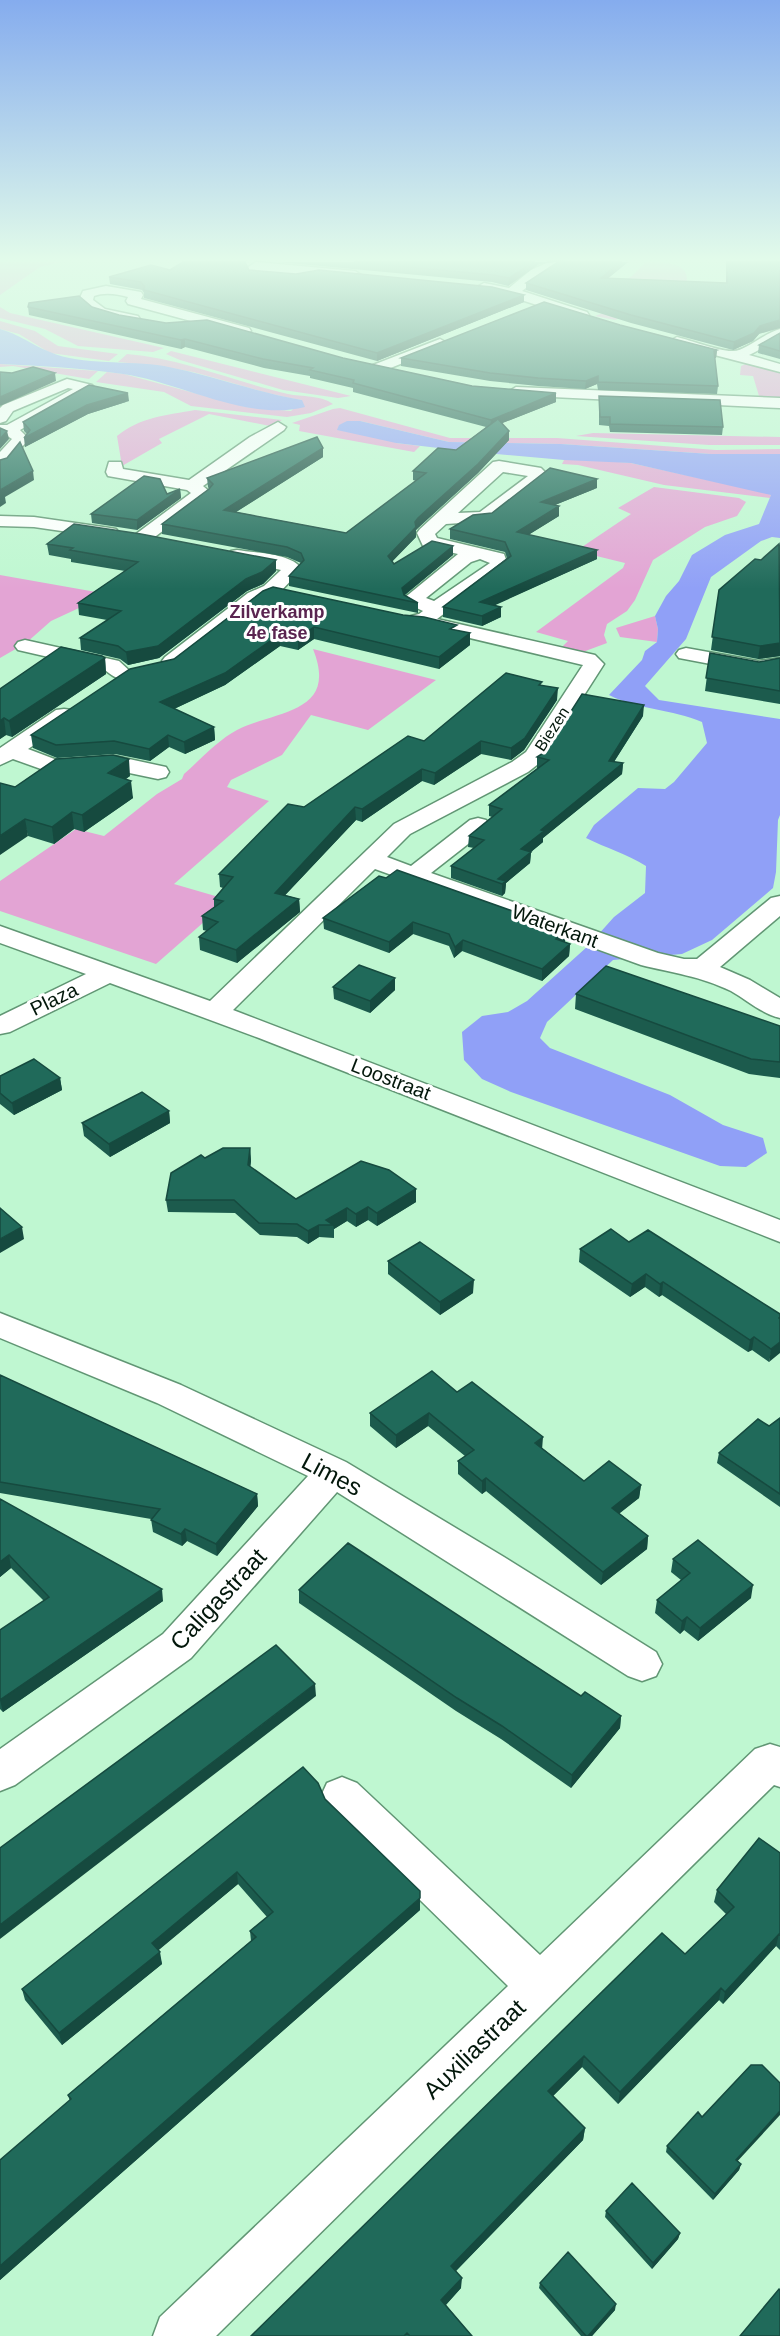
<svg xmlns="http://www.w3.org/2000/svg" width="780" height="2336" font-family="Arial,sans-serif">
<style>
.green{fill:#e3a4d4}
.water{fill:#90a0f7}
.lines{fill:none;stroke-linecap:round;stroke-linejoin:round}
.minor-casing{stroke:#619674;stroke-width:3}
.minor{fill:#fff;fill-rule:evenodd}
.wall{fill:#1c5b4d}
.shaded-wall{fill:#164a3f}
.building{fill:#206a5a;stroke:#164a3f;stroke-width:1.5}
.labels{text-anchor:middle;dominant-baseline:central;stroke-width:6;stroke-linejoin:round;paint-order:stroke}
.far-street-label{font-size:16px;fill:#03170b;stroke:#fff}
.far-neighbourhood-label{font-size:18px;font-weight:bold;fill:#5a2450;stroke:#fff}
.street-label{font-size:20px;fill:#03170b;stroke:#fff}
.near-street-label{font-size:24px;fill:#03170b;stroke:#fff}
</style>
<rect width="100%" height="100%" fill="#bff7d1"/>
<path class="green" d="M0 262H61L40 267 0 295Z
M646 262C663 262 695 262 685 287L615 320 595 316 645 298 613 287 632 276Z
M0 307 10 313 164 348 153 352 78 346 45 329 0 318Z
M0 321 35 331 58 346 118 354 109 361 50 353 19 334 0 329Z
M171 351 351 396 338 398 283 390 180 360 166 354Z
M127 354C180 358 236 382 288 394 302 397 321 395 333 404L311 413 287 417 191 406 164 392 96 382 107 372 124 374 246 407 291 411 302 400C264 394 229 381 193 372 168 367 143 364 118 362Z
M748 363 780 371V401L742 397 759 396 753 376 740 375 741 366Z
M0 364 98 371 89 379 13 366 0 367Z
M340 408 450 438H557L716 450 780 449V454H711L561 444 449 442 360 421 396 443 420 446 414 452 299 431 300 425 292 423 333 409Z
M195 410 282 420 270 426 209 414 159 439 162 443 122 466 117 436C140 417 167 415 195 410Z
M593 433 780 437V445H709L576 436Z
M583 459 631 463 766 493 771 495 770 498 664 485 578 465 562 464 564 460Z
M654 487 739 498 746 502 737 516 705 527 653 560 635 600 627 611 607 624 604 635 607 643 580 653 560 649 568 641 536 632 623 568 625 563 576 551 631 514 618 508Z
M0 575 96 592 79 608 51 621 26 643 0 658Z
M655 616 658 629 657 642 620 637 616 628Z
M313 649 436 680 368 730 311 715 282 755 231 780 227 787 269 801 174 884 229 900 156 964 0 911V881L76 829 104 836 157 794 182 779 184 774C200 760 218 740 237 730 276 710 339 714 313 649Z"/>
<path class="water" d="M0 329C19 334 32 345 50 352 82 366 129 360 164 366 211 375 255 392 302 400L305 407C247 422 180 382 123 374 83 368 41 366 0 364Z
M347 421H360L449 442 561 444 711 454H780V538L772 537 761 541 711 577 686 639 645 686 659 700 780 719V815L778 820 776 872 773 888 712 940 682 954 613 960 547 1022 540 1038 550 1048 670 1095 723 1125 763 1138 767 1153 746 1167 720 1166 511 1092 482 1079 464 1060 462 1032 482 1016 508 1012 527 1001 588 946 614 917 645 893 646 866C627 854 606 848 586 838L594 825 638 788 665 789 674 782 707 743 702 722C672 709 639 710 609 695L642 660 645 651 657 642 658 629 655 616 666 596 679 581 692 555 725 535 759 524 771 495 631 463 564 460 464 451 396 443 337 430 339 425Z"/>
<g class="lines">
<g class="minor-casing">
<path id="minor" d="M256 262 355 271 361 275 355 279 300 273V278L295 279 255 276 250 275 247 268Z
M549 262H564L541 276 522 291 587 312 589 315 587 318H577L509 296 479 290 477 287 484 283 509 288 531 270Z
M106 286 141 292 143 295 141 299 249 328 251 331 244 335 239 334 128 304 126 301 128 297C117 294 105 292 94 296L93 300 105 309 138 316 140 319 133 323C113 319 92 318 79 300L83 291Z
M780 329V338C768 343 761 350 749 355L780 364V372L672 344 670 341 677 337C690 340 721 352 733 351 746 351 764 333 780 329Z
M440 339 447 343 445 346 383 371 378 372 371 368 373 365Z
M67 379 92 385 95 388 20 430 29 439 6 465 0 467V452L12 439 6 435H0V425H7L73 389 68 388 13 411 6 421 0 423V408L3 405Z
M516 387 780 398V408L511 395 508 392Z
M278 422 286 427 284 430 203 486 211 493 208 497 148 542H136L133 538 136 534 191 493 187 490 108 476 106 472 109 462H121L123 469 189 480 250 437Z
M499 461 541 468 548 475 490 521 446 524 435 534 437 538 504 554 508 565 437 619 595 655 604 664 542 761 528 772 410 834 387 857 411 866 470 820 478 818 486 820 490 825 486 830 431 873 658 953 684 959H697L771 898 780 896V916L720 967 750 980 780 998V1018C762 1014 747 1000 731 991 700 976 673 973 641 965L375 869 233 1010 780 1220V1242L259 1038 110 983 10 1032 0 1034V1016L86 974 0 943V926L210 1001 394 824 512 762 526 752 583 665 411 624 408 620 411 616 419 614 423 611 406 603 403 599 458 554 423 546 417 533 420 529 493 462ZM503 472 528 476 480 512 458 513ZM480 559 490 563 434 601 426 598 471 562Z
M0 516 34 517 110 528 116 529 119 533 116 537 110 538 34 527 0 526Z
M237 550C255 553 291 553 302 569L278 594 262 601 179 665H165L162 661 165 657 248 593 264 586 281 570 231 559 228 555 231 551Z
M25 640 119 661 133 674 130 678C119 681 114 677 105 670L18 650 15 646 18 642Z
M686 648 758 661 780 658V670L758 673 679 658 676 654 679 650Z
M64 709 72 710 75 715 72 720 28 749 57 760 115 756 166 767 169 772 166 777 158 779 115 770 55 774 13 759 0 765V748L56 710Z
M0 1313 181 1385 346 1462 504 1557 656 1652 662 1664 656 1676 642 1681 628 1676 337 1492 191 1658 15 1785 0 1791V1749L163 1634 308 1476 157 1403 0 1338Z
M770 1744 780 1747V1787L774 1785 216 2336H153L160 2317 508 1986 327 1809 321 1796 327 1783 342 1777 357 1783 540 1955 755 1749Z"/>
</g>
<use href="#minor" class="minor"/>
</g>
<path class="wall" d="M183 262H246V264L249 270 524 302 377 361 144 298V293L142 290 110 284 109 277 170 270Z
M278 262H554L539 264 508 286 492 282Z
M558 262H628L608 278 726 283V262H780L759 334 753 341 733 350 631 323 526 290V283Z
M28 307H92L119 315 343 358 472 386 556 393V402L502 423 509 440 478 473 418 528 416 530V537L392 561 394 564 453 546V555L405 595 418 603V613L289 586V576L301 563 287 557 162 534V524L209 489 208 487 207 478 323 448V457L236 512 346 533 416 481 413 480V471L456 450 486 427 353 392V388L310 378V376L264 368 185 347 181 349 29 315Z
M620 325 717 350 716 358H715L718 386 717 394 598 390 597 384 585 389 538 386 490 381 401 366V358Z
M780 333V359L758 353 759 345Z
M599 396 723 427 722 435 610 432 609 426 599 425Z
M129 401 88 414 25 447 27 434 24 431 23 422Z
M597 488 555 505 559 516 528 535 597 550V559L494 605 501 607V617L482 626 443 617V607L507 558 505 552 450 539V529L492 513Z
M180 489 181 498 137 530 92 523 91 514 167 494Z
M47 544 276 560V571L263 584 247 591 159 658 128 665 120 659 81 650 80 638 107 620 79 615 78 603 125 571 71 562V559L49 555Z
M780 544V656L758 659 711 650 719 590 761 560Z
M263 591 470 633V645L439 669 314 639 298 650 280 646 225 685 174 709 214 727 215 740 185 754 169 747 150 761 115 754 57 758 33 748 31 735 174 659Z
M710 653 759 662 780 658V704L705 691Z
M105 658 106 674 12 737 6 735 0 739V689Z
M542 685 557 700 524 750 511 760 481 754 434 785 422 781 362 822 356 820 285 895 299 899 300 912 237 963 200 950 199 937 207 931 203 930 202 916 214 907V899L223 888 220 887 219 874 304 807 424 741Z
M643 716 614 762 623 763 622 774 543 838V842L531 852 530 863 506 883 505 893 502 896 451 878V866L474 848 468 847 469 836 492 817 489 816V805L538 768H537V757Z
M130 776 125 779 133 798 84 832 74 829 54 844 28 836 15 787Z
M379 876 565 942 570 944 569 956 542 981 462 951 454 958 449 946 413 934 389 953 324 929 323 918Z
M333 987 395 990 370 1013 334 999Z
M576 994 780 1026V1078L749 1074 575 1009Z
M0 1076 60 1078 62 1090 14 1115 0 1104Z
M169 1111 170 1123 110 1157 84 1136 82 1123Z
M250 1148 251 1161 250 1167 296 1199 416 1202 377 1226 368 1220 356 1227 347 1221 334 1229V1238L319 1237 308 1244 297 1237 260 1235 235 1213 168 1212 166 1200 205 1158Z
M629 1242 780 1314 769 1362 752 1350 748 1352 662 1295 659 1297 645 1287 630 1297 579 1262 580 1249Z
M388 1261 473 1293 440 1315 388 1274Z
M0 1375 257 1494 258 1506 217 1556 187 1541 182 1546 153 1532 151 1519 0 1493Z
M457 1392 542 1448 584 1481 641 1485 639 1498 619 1513 648 1536 647 1549 601 1585 486 1491 482 1494 458 1474V1461L465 1456 428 1426 396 1448 370 1426V1413Z
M780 1418V1507L717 1463 719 1453 769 1426Z
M0 1499 163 1601 3 1712 0 1709V1630L44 1601 11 1568 0 1577Z
M673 1559 751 1598 698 1641 684 1630 680 1634 655 1613 657 1600 681 1580 671 1572Z
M299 1590 581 1696 621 1716 620 1728 571 1788 501 1739 456 1711 299 1603Z
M325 1799 420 1910 0 2280V2160L70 2101 68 2095 251 1941 250 1931 267 1917 238 1884 158 1950 162 1964 62 2045 25 2000 22 1989Z
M780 1853V1950L776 1946 723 2004 719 2000 618 2104 582 2067 553 2096 585 2128 583 2140 456 2271 461 2288 446 2305 472 2336H251L685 1954 726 1914 714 1902 717 1890Z
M667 2146 738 2161 741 2164 739 2170 713 2200 666 2152Z
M606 2211 680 2233 678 2239 652 2269 605 2217Z
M540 2283 615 2310 592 2336H581L539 2288Z"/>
<path class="shaded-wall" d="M533 262H554L539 264 508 286 509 278Z
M620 262H628L600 285 601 278Z
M524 295V302L377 361V353Z
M780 320V328L759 334 753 341 733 350 734 342 760 326Z
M185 339V347L181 349V340Z
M717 350 716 358 713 359 714 351Z
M55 373 56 381 0 406V397Z
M598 376 597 384 585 389 586 381Z
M128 393 129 401 88 414 25 447 24 438 87 405Z
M556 393V402L490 428 491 420Z
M7 431 9 439 0 449V439Z
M509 431V440L478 473 418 528 416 530V537L388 566V556L418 518Z
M323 448V457L225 519 224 510Z
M33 471 34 480 5 497 6 503 0 507V490Z
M597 479V488L540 511 541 502Z
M180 489 181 498 137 530V520Z
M559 506V516L517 542V532Z
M453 546V555L402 597V588Z
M597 550V559L480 612V602Z
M276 560V571L263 584 247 591 159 658 128 665 126 652 246 579Z
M501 607V617L482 626V616Z
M314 627V639L298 650V638Z
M470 633V645L439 669V657Z
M280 634V646L225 685 161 715 160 702Z
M780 643V656L758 659 760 646Z
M105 658 106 674 12 737 9 721Z
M558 688 557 700 524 750 511 760V748Z
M644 705 643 716 608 771 609 761Z
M4 718 6 735 0 739V721Z
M214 727 215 740 185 754 184 742Z
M168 735 169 747 150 761 149 749Z
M481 741V754L434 785 435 773Z
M129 759 130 776 110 791 108 773Z
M623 763 622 774 543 838V842L521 860V849L541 830Z
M422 769V781L362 822V809Z
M131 781 133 798 84 832 82 815Z
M355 807 356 820 275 906V893Z
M72 812 74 829 54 844 52 827Z
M25 819 28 836 0 855V836Z
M531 852 530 863 506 883 505 893 502 896V884L498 879Z
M299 899 300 912 237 963 236 950Z
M413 922V934L389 953V942Z
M566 930 565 942 555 951 556 939Z
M463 940 462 951 454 958 455 947Z
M570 944 569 956 542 981V969Z
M395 978V990L370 1013V1001Z
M60 1078 62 1090 14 1115 12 1103Z
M169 1111 170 1123 110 1157 109 1144Z
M250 1148 251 1161 249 1178 248 1165Z
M416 1189V1202L377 1226V1213Z
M368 1207V1220L356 1227V1214Z
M347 1208V1221L334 1229 333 1225 326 1220Z
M319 1225V1237L308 1244V1231Z
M22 1227 24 1239 0 1253V1239Z
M646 1274 645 1287 630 1297 632 1284Z
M474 1280 473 1293 440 1315V1302Z
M663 1282 662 1295 659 1297 660 1284Z
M754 1337 752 1350 748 1352 750 1340Z
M780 1342V1353L769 1362 771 1349Z
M429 1413 428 1426 396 1448V1435Z
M543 1437 542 1450 535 1443Z
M486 1478V1491L482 1494V1481Z
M641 1485 639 1498 610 1521 612 1508Z
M257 1494 258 1506 217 1556 216 1544Z
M185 1529 187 1541 182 1546 181 1534Z
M648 1536 647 1549 601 1585 603 1572Z
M9 1555 11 1568 0 1577V1562Z
M753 1585 751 1598 698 1641 700 1628Z
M162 1589 163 1601 3 1712 0 1700Z
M687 1617 684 1630 680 1634 682 1621Z
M315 1684 316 1696 0 1939V1925Z
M621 1716 620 1728 571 1788 572 1775Z
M237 1872 238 1884 154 1954 152 1943Z
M420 1898V1910L0 2280V2266Z
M779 1934 776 1946 723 2004 725 1992Z
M160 1952 162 1964 62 2045 59 2033Z
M721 1988 719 2000 618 2104 620 2092Z
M584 2056 582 2067 547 2102 548 2091Z
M780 2111V2115L734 2165 736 2160Z
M585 2128 583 2140 451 2276V2266Z
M741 2164 739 2170 713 2200 715 2194Z
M680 2233 678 2239 652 2269 653 2263Z
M462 2278 461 2288 441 2310V2300Z
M616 2304 615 2310 592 2336H588Z"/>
<path class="building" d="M183 262H245L249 270 296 274 319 270 492 287 524 295 377 353 144 290V286L141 282 109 277 151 265 170 270Z
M354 262H533L509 278 492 275Z
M558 262H620L601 278 727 283V262H780V320L760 326 754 333 734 342 631 315 526 283Z
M79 296 92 307 119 315 166 323 207 320 343 358 472 386 556 393 491 420 353 383 354 380 310 370 313 368 263 359 185 339 181 340 28 307 29 303Z
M544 302 620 325 717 350 714 351 718 386 598 382V376L586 381 538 378 490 373 401 358Z
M780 333V351L759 345Z
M33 367 55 373 0 397V372L12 373Z
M89 385 128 393 87 405 24 438 30 430 23 422Z
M599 396 720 400 723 427 610 424V417H600Z
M498 419 509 431 478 464 418 518 415 522 416 527 388 556 394 564 432 541 453 546 402 588 404 595 418 603 289 576 304 560 301 553 287 547 162 524 209 489 213 484 207 478 317 437 323 448 224 510 346 533 426 473 413 471 438 448 456 450Z
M0 428 7 431 0 439Z
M20 442 33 471 0 490V460L7 458Z
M550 468 597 479 541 502 559 506 517 532 597 550 480 602 501 607 482 616 443 607 511 556 505 542 450 529 473 515 492 513Z
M144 476 160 479 167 494 180 489 137 520 91 514Z
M74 524 141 534 276 560 262 572 246 579 158 646 126 652 118 646 80 638 121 611 78 603 138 562 70 550 73 548 47 544Z
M779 544 780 643 760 646 712 637 719 590 755 559 761 560Z
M273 587 403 615 424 617 457 625 450 629 470 633 439 657 314 627 298 638 280 634 225 673 160 702 214 727 184 742 168 735 149 749 114 741 56 745 31 735 130 669 174 659 263 591Z
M61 647 102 656 105 658 9 721 4 718 0 721V689Z
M710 653 759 662 780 658V691L706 678Z
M506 673 542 682 539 685 558 688 525 738 511 748 481 741 435 773 422 769 362 809 355 807 275 893 299 899 236 950 199 937 218 922 202 916 223 901 214 899 233 877 219 874 288 804 304 807 408 736 424 741Z
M582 694 644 705 609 761 623 763 541 830 544 831 521 849 531 852 498 879 506 881 502 884 451 866 484 840 469 836 502 809 489 805 549 760 537 757 545 752Z
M113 755 129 759 108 773 131 781 82 815 72 812 52 827 25 819 0 836V783L15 787 56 759Z
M397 870 566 930 556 939 570 944 542 969 463 940 455 947 449 934 413 922 389 942 323 918 379 876 386 878Z
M359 965 395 978 370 1001 333 987Z
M606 966 780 1026V1062L751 1059 576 994Z
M34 1059 60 1078 12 1103 0 1093V1076Z
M142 1092 169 1111 109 1144 82 1123Z
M223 1148H250L248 1165 296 1199 361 1161 389 1170 416 1189 377 1213 368 1207 356 1214 347 1208 326 1220 333 1225H319L308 1231 297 1224 259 1223 234 1200H166L171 1173 201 1155 205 1158Z
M0 1208 22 1227 0 1239Z
M611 1229 629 1242 648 1230 780 1314V1317L779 1318 780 1319V1342L771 1349 754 1337 750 1340 663 1282 660 1284 646 1274 632 1284 580 1249Z
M420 1242 474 1280 440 1302 388 1261Z
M432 1371 457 1392 472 1382 543 1437 535 1443 584 1481 609 1461 641 1485 612 1508 648 1536 603 1572 486 1478 482 1481 458 1461 474 1450 429 1413 396 1435 370 1413Z
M0 1375 257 1494 216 1544 185 1529 181 1534 151 1520 160 1509 0 1482Z
M780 1418V1494L719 1453 758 1419 769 1426Z
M0 1499 162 1589 0 1700V1630L49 1597 9 1555 0 1562Z
M698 1540 753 1585 700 1628 687 1617 682 1621 657 1600 690 1573 673 1559Z
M348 1543 581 1696 585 1692 621 1716 572 1775 502 1726 457 1698 299 1590Z
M276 1645 315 1684 0 1925V1848Z
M303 1767 318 1783 325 1799 420 1891V1898L0 2266V2160L71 2099 68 2095 256 1937 250 1931 273 1912 237 1872 152 1943 160 1952 59 2033 22 1989Z
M759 1838 780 1853V1935L779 1934 725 1992 721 1988 620 2092 584 2056 548 2091 585 2128 451 2266 462 2278 441 2300 472 2336H410L407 2333 404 2336H251L662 1933 685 1954 734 1907 717 1890Z
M751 2065H762L780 2083V2111L736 2160 741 2164 715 2194 667 2146 698 2112 702 2117Z
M632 2183 680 2233 653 2263 606 2211Z
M568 2252 616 2304 588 2336H586L540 2283Z
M779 2289 780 2291V2336H740Z"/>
<linearGradient id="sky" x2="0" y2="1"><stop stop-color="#85acee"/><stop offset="0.44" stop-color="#e2fbea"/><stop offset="1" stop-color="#e2fbea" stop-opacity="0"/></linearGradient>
<rect width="780" height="589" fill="url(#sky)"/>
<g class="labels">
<g class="far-street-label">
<text transform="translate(552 729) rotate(-57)">Biezen</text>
</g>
<g class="far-neighbourhood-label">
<text x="277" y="612">Zilverkamp<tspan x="277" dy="21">4e fase</tspan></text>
</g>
<g class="street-label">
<text transform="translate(555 926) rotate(20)">Waterkant</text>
<text transform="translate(54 999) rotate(-26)">Plaza</text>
<text transform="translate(391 1079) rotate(21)">Loostraat</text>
</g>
<g class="near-street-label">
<text transform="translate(332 1474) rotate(28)">Limes</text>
<text transform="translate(218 1599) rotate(-47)">Caligastraat</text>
<text transform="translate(474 2049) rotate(-44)">Auxiliastraat</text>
</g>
</g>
</svg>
